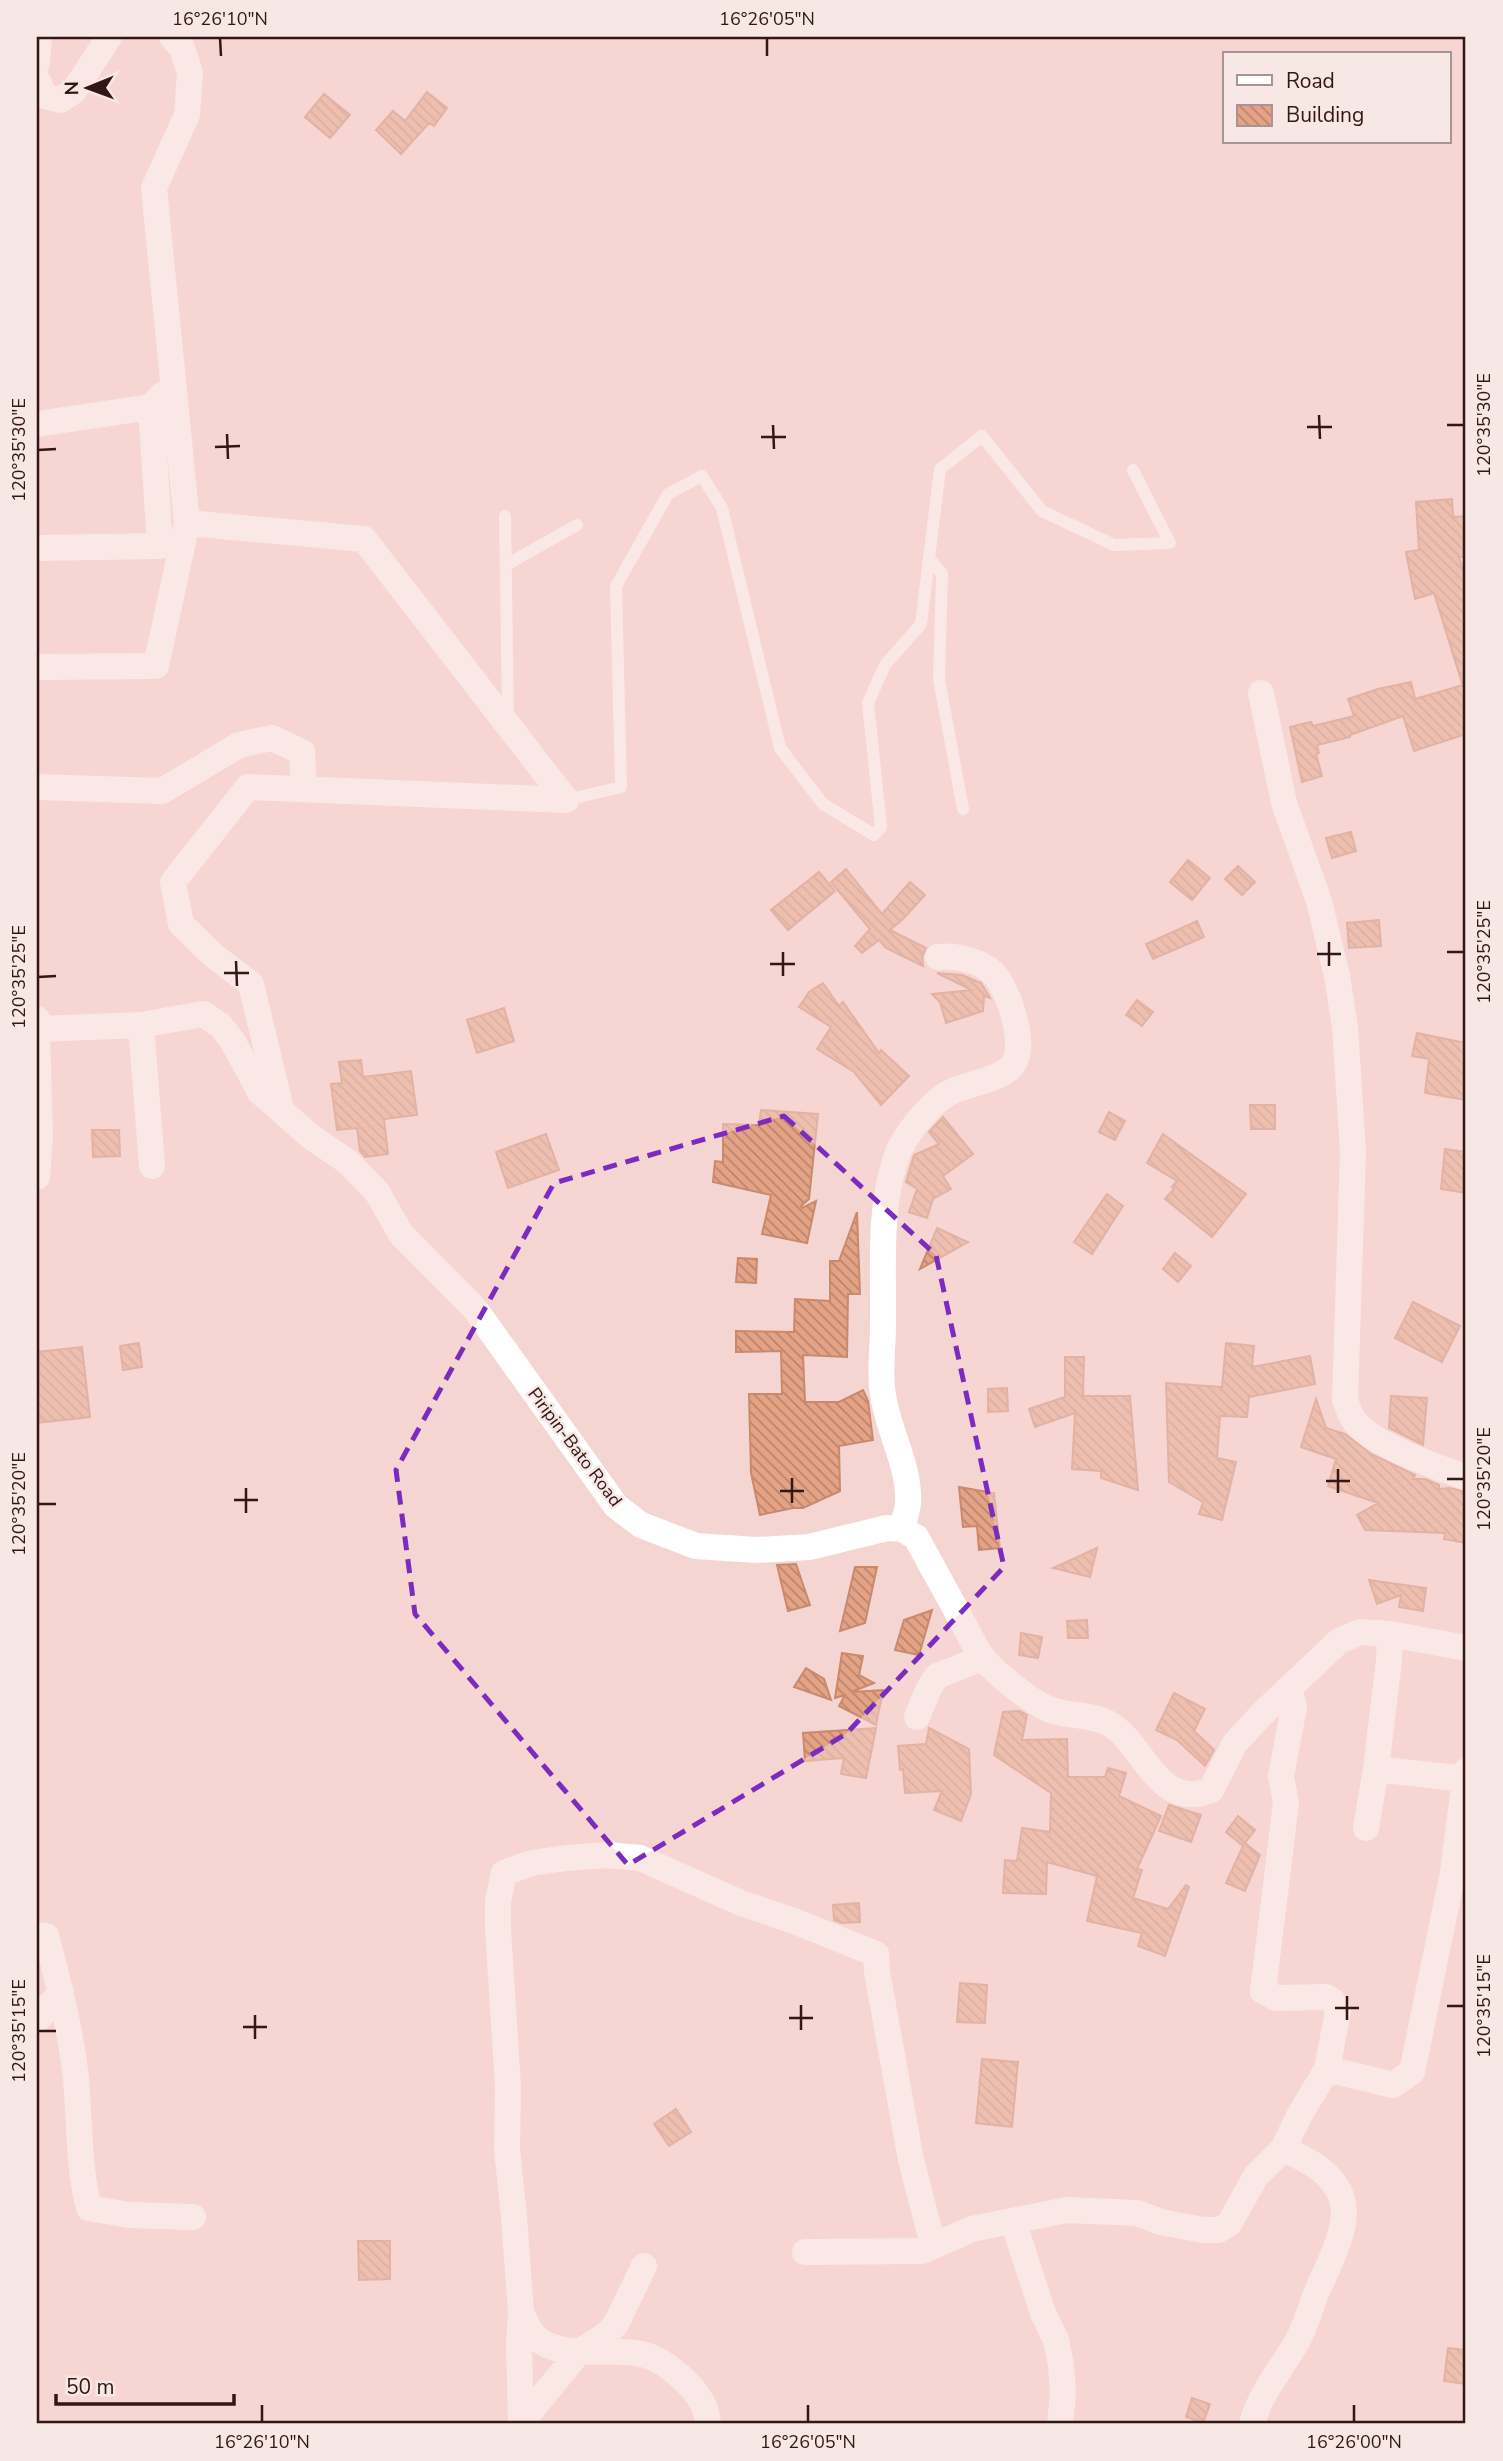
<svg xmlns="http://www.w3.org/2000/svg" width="1503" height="2461" font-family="'Nunito Sans',sans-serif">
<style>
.building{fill:url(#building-back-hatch);stroke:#c9896d;stroke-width:2}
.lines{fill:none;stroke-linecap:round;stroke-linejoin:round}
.service{stroke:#fff;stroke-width:12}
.minor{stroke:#fff;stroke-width:26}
.marked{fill:none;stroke:#7b2cbf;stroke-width:5;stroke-dasharray:14 9;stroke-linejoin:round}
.ticks{fill:none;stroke:#321715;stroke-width:2.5}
.labels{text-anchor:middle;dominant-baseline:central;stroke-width:5;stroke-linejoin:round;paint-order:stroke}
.street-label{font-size:18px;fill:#321715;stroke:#f7e7e5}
.neatline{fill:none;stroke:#321715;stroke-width:2.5}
.ticks-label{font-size:18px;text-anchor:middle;fill:#321715}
</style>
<defs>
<pattern id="building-back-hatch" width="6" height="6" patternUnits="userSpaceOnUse" patternTransform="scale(1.75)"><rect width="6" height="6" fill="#e5a386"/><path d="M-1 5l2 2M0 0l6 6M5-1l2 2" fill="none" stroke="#ba846c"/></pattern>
</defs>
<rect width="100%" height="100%" fill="#f5d5d2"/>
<path class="building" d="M427 92 447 108 434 126 429 123 401 154 376 130 393 111 405 121Z
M324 94 350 115 330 138 305 117Z
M1452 499 1453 517 1466 516V557H1459L1466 580V682L1462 683 1434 593 1415 599 1406 552 1419 550 1416 502Z
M1411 682 1415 699 1466 684V734L1414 751 1403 716 1350 735V737L1317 745 1319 753 1316 754 1322 776 1302 782 1290 727 1311 722 1313 726 1354 716 1348 699 1378 689Z
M1351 832 1356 851 1332 858 1326 838Z
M1188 860 1210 878 1192 900 1170 882Z
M1238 866 1255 882 1242 895 1225 879Z
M846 869 882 914 910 882 925 895 903 919 890 930 926 948 922 957 923 966 886 948 879 940 862 953 855 946 870 929 831 882Z
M819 872 835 891 788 930 771 910Z
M1379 920 1381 946 1349 948 1347 923Z
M1197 921 1204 937 1153 959 1146 944Z
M937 973 962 975 981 983 989 996 990 998 984 996 983 1011 946 1023 940 1002 932 994 972 990Z
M823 983 839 1006 843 1002 879 1053 881 1050 909 1076 881 1105 854 1072 817 1049 831 1027 799 1007 809 992Z
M1137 1000 1153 1012 1142 1026 1126 1015Z
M504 1008 514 1041 477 1053 467 1020Z
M1417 1033 1466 1043V1100L1425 1093 1429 1059 1412 1056Z
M361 1060 363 1077 411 1071 417 1115 384 1119 388 1154 365 1157 360 1151 357 1128 337 1130 331 1084 342 1083 339 1062Z
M1250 1105H1275V1129H1251Z
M761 1110 818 1114 809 1199 801 1206 802 1208 816 1201 807 1243 762 1234 771 1195 713 1182 715 1161 723 1162V1124L759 1125Z
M1109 1112 1125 1121 1115 1140 1099 1132Z
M943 1117 973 1154 943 1176 951 1189 933 1199 927 1218 909 1212 917 1189 906 1182 914 1155 939 1144 929 1132Z
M92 1130H119L120 1156 93 1157Z
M546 1134 559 1170 508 1188 496 1152Z
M1163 1134 1246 1194 1212 1237 1165 1199 1174 1189 1172 1187 1177 1181 1147 1163Z
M1445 1149 1466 1152V1193L1441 1189Z
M1107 1194 1123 1206 1092 1254 1074 1242Z
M857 1212 860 1294H848L847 1357 803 1355 805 1402H839L863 1390 868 1401 873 1440 839 1446 840 1491 803 1508H793L760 1515 751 1473 749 1394H782L781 1351 736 1352V1331L794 1332 795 1299 830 1301V1261H839Z
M937 1228 968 1242 920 1269Z
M1175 1253 1191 1266 1178 1282 1163 1269Z
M738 1258 757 1259 756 1283 736 1282Z
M1413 1302 1460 1326 1442 1362 1395 1338Z
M139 1343 142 1367 123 1370 120 1346Z
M1226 1343 1254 1346 1252 1367 1310 1356 1315 1384 1249 1397 1247 1417 1220 1416 1217 1458 1236 1462 1222 1520 1199 1514 1203 1502 1169 1482 1166 1383 1222 1387Z
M82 1347 90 1417 37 1423V1352Z
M1065 1357H1084L1083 1396H1130L1138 1490 1101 1478V1471L1072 1469 1075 1413 1035 1427 1029 1409 1065 1397Z
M1007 1388 1008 1411 988 1412V1389Z
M1391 1396 1427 1398 1423 1445 1389 1428Z
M1316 1399 1326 1428 1345 1434 1371 1454 1415 1475 1413 1479H1425L1439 1485V1489L1450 1488 1466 1492V1543L1444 1539 1445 1533 1365 1530 1357 1515 1378 1503 1328 1486 1336 1459 1301 1447Z
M959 1487 994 1493 1000 1548 979 1550 977 1526 963 1527Z
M1097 1548 1090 1577 1053 1568Z
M796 1564 810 1605 788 1611 777 1565Z
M855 1567H877L865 1623 840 1631Z
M1369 1580 1426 1588 1423 1611 1399 1607 1401 1595 1377 1604Z
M932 1610 919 1655 895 1650 904 1620Z
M1087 1620 1088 1638H1068L1067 1621Z
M1021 1633 1042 1637 1038 1658 1019 1655Z
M842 1653 863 1656 859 1675 874 1683 851 1692 883 1690 876 1725 839 1706 845 1695 835 1698Z
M806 1668 824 1679 831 1700 794 1687Z
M1174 1693 1205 1709 1194 1731 1214 1750 1205 1766 1177 1740 1156 1730Z
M1020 1711 1027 1715 1022 1740 1067 1739 1068 1777H1105L1108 1768 1126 1773 1119 1796 1161 1816 1137 1869 1142 1870 1133 1898 1168 1909 1186 1885 1189 1887 1165 1956 1138 1946 1142 1933 1087 1921 1097 1876 1047 1862 1046 1894 1003 1893 1005 1860 1017 1861 1022 1828 1050 1832 1051 1793 994 1755 1003 1712Z
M876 1728 866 1778 841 1774 844 1758 805 1761 803 1733Z
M929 1728 969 1749 971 1794 961 1821 934 1810 942 1791 905 1793 903 1769 900 1770 898 1746 926 1744Z
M1169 1805 1201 1815 1191 1842 1159 1831Z
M1238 1816 1255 1830 1245 1843 1260 1855 1245 1891 1226 1883 1243 1846 1226 1832Z
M859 1903 860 1922 842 1923 834 1920 833 1905Z
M960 1983 987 1985 985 2023 957 2022Z
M982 2059 1018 2062 1012 2127 976 2123Z
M676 2109 691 2132 669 2146 654 2124Z
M358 2241H390V2279L359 2280Z
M1448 2348 1466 2350V2384L1444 2381Z
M1192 2398 1210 2404 1203 2423 1186 2417Z"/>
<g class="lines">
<path class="service" d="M505 516 508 717
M929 558 942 574 939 679 963 809
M506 565 577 525
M566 800 621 787 616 586 668 494 702 476 722 508 780 748 823 804 874 835 881 827 868 703 885 665 921 624 940 469 982 436 1042 511 1114 545 1170 543 1133 470"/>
<path class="minor" d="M172 37 182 48 190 73 187 115 154 188 187 523 364 539 566 800 248 787 173 882 181 924 214 956 251 984 281 1109
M37 63 39 37
M37 79 44 96 60 100 74 91 109 37
M37 424 151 407 162 395
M37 548 160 546 151 407
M37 667 156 666 187 523
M1261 693 1284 803 1319 901 1337 976 1345 1027 1353 1152 1345 1400C1348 1408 1351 1418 1357 1424 1377 1446 1438 1468 1466 1477
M37 787 162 791 239 745 272 738 302 752 304 788
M37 1019 38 1029 141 1025 203 1014 220 1025 232 1040 260 1092 310 1136 348 1162 377 1192 401 1234 475 1309 616 1506 641 1525 696 1546 757 1550 809 1547 887 1528 902 1529 916 1537C931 1565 947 1593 962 1621 969 1633 975 1648 983 1658 995 1673 1029 1700 1046 1708 1064 1717 1090 1713 1108 1723 1144 1742 1157 1812 1211 1790L1235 1743 1262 1714 1339 1641 1360 1632 1390 1634 1466 1648
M141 1025 152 1166
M37 1029 40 1137 37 1177
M902 1529C904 1521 907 1512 908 1503 910 1466 888 1431 883 1395 879 1373 883 1349 883 1326 884 1271 878 1211 896 1158 903 1136 932 1100 953 1091 970 1083 999 1080 1012 1066 1028 1047 1009 988 992 972 979 960 954 955 938 957
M917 1717 929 1688 937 1676 983 1658
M1376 1769 1465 1779
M1366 1828 1376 1769 1389 1660 1390 1634
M37 1935 46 1936C59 1983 71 2031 76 2079 80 2122 78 2166 89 2208L129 2215 193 2217
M37 2020 61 1992
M1327 2069 1393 2085 1412 2072 1453 1872 1466 1771
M1013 2221 1043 2313 1056 2340 1061 2365 1063 2394 1060 2424
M805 2252 922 2251 972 2229 1067 2210 1137 2213 1161 2222 1203 2230H1218L1229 2224 1256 2176 1283 2149 1299 2116 1327 2069 1338 2011 1333 2001 1326 1997 1276 1998 1263 1991 1286 1803 1281 1776 1294 1707 1291 1696 1286 1691
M521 2313C525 2320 529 2331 535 2337 562 2361 608 2346 641 2354 658 2357 674 2370 686 2382 698 2393 707 2408 708 2424
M521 2423 519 2343 521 2313 514 2217 507 2150 508 2086 498 1929V1901L504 1873 531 1863 566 1858 607 1855 640 1858 741 1903 794 1921 876 1954 877 1972 911 2160 933 2245
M520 2424 579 2352 606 2335 616 2324 644 2266
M1252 2424C1260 2393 1282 2368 1298 2340 1305 2326 1310 2311 1315 2296 1325 2271 1351 2227 1342 2199 1334 2173 1307 2159 1283 2149"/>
</g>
<path d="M0 0H1503V2461H0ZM784 1116 936 1255 1004 1567 846 1734 628 1865 415 1614 396 1470 554 1183Z" fill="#f5d5d2" fill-opacity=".55" fill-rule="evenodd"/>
<path class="marked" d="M784 1116 936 1255 1004 1567 846 1734 628 1865 415 1614 396 1470 554 1183Z"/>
<path class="ticks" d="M220 38 221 56M767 38V56M1319 415 1320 439M773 425 774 449M1447 425H1464M1307 427H1332M227 434 228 459M761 437H786M215 447 240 446M38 450 56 449M1329 942V966M783 952V976M1447 952H1464M1317 954H1341M236 961 237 986M770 964H795M224 973H249M38 977 56 976M1338 1469V1493M792 1478V1503M1447 1479H1464M1326 1481H1350M246 1488V1513M780 1491H804M234 1500H258M38 1504H56M1347 1996V2020M801 2005V2030M1447 2006H1464M1335 2008H1359M255 2015V2039M789 2018H813M243 2027H267M38 2031H56M262 2405V2422M808 2405V2422M1354 2405V2422"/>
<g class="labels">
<g class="street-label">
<text transform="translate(575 1447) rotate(53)">Piripin-Bato Road</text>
</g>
</g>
<rect width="1503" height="2461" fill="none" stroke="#f7e7e5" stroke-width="77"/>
<rect x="1223" y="52" width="228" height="91" fill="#f7e7e5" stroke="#a89492" stroke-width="2"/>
<rect x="1237" y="75" width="35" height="10" fill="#ffffff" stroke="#a89492" stroke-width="2"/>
<text x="1286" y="88" font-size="21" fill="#321715">Road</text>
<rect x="1237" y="105" width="35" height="21" fill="url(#building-back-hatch)" stroke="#a89492" stroke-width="2"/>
<text x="1286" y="122" font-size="21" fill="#321715">Building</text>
<g transform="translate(88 88) rotate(269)" stroke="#f7e7e5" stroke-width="5" paint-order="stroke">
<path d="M0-5L12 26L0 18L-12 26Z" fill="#321715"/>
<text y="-10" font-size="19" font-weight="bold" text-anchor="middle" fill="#321715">N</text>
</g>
<path d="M56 2394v10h178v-10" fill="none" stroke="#321715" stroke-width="3.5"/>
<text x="66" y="2394" font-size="21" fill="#321715" stroke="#f7e7e5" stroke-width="5" paint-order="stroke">50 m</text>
<rect x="38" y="38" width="1426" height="2384" class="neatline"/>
<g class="ticks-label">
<text x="220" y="25">16°26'10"N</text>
<text x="767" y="25">16°26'05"N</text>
<text transform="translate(1484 425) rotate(-90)" y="6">120°35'30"E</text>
<text transform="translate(19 450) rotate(-90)" y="6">120°35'30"E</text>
<text transform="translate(1484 952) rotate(-90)" y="6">120°35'25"E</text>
<text transform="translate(19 977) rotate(-90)" y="6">120°35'25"E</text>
<text transform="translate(1484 1479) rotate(-90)" y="6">120°35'20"E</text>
<text transform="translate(19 1504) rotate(-90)" y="6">120°35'20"E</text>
<text transform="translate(1484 2006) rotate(-90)" y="6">120°35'15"E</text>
<text transform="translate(19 2031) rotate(-90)" y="6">120°35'15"E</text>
<text x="262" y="2448">16°26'10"N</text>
<text x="808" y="2448">16°26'05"N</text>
<text x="1354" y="2448">16°26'00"N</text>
</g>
</svg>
